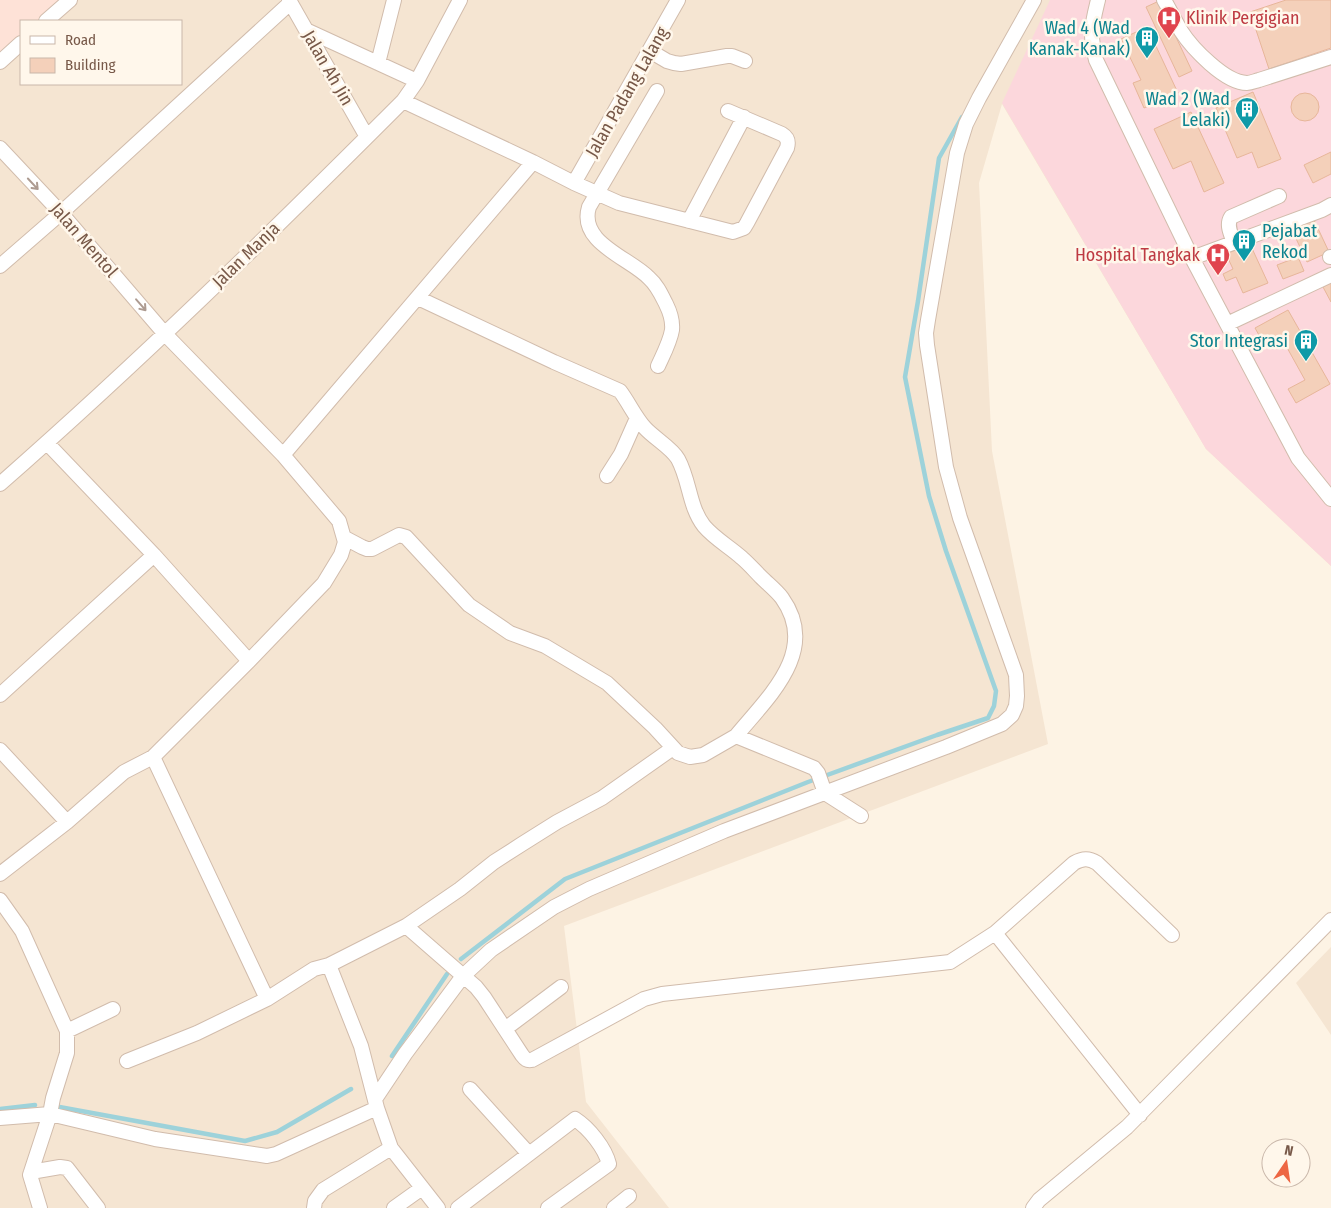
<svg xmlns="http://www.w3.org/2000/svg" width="1331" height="1208" font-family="'Fira Sans Condensed',sans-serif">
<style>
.residential{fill:#f5e5d2;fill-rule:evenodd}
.commercial{fill:#fee2d7}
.medical{fill:#fcd7dc}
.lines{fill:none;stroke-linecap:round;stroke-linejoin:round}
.stream{stroke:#9dd2da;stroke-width:4.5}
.building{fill:#f4d0ba;stroke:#e7b69a}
.minor-casing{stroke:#d1bcac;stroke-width:16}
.minor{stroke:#fff;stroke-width:14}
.oneway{stroke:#ad9b91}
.labels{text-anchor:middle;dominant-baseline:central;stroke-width:5;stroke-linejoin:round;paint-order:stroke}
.health-label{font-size:18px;fill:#be3a42;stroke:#fff7eb;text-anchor:start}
.culture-label{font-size:18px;fill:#0d838f;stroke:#fff7eb;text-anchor:end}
.street-label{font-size:18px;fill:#775848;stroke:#fff7eb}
</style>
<rect width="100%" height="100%" fill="#fdf3e4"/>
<path class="residential" d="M0 0H1331V566L1206 449 1002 104 979 183 992 451 1048 744 564 926 586 1102 669 1208H0ZM21 21H181V84H21Z
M1331 947V1035L1296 983Z"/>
<path class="commercial" d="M0 0H62L37 21H21V35L0 54Z"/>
<path class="medical" d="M1050 0H1331V566L1206 449 1002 103Z"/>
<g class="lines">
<path class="stream" d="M461 959 565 879 808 782 937 735 988 718 994 706 996 691 946 551 929 496 905 377 918 301 939 158 962 117
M392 1056 447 974
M54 1106 245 1141 277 1132 351 1089
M0 1109 35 1105"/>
</g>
<path class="building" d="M1286 0H1331V48L1269 69 1250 12Z
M1159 1 1192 71 1179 77 1146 7Z
M1147 27 1178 93 1144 108 1133 83 1141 80 1121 39Z
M1253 92 1281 159 1258 168 1252 152 1237 158 1216 108Z
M1291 107a14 14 0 1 1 28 0a14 14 0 1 1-28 0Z
M1191 112 1224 183 1204 192 1191 161 1173 169 1154 129Z
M1331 152V174L1313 183 1304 165Z
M1314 220 1329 252 1307 262 1292 230Z
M1250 244 1268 283 1243 293 1236 277 1226 281 1223 274 1233 269 1226 254Z
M1298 257 1304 271 1283 279 1277 265Z
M1331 283V302L1323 287Z
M1288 310 1330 384 1296 403 1288 389 1305 380 1280 335 1264 344 1255 328Z"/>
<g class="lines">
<g class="minor-casing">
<path id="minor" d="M289 0 367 137
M1098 0C1092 25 1089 34 1096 60L1192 258 1298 458 1331 499
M1164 0C1170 10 1175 21 1181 31 1192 48 1225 83 1247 83 1251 83 1255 81 1259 80L1331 57
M46 21 70 0
M306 30 417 81
M650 51 667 61 674 63 681 64 727 56H732L745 61
M0 62 21 43
M378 63 394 0
M657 91 589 207C578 243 630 258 649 278 657 285 661 294 666 304 670 312 673 320 672 330 670 342 663 355 658 366
M403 101 533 162 574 183 619 203 733 232 744 228 747 223 787 148C789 141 787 137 782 134L728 111
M0 148 61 213 165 334 283 455 339 521 345 542 341 555 324 583 249 661 153 757 124 772 67 822 0 874
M574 183 678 0
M689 221 744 117
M1234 243C1231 234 1226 225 1231 217L1279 196
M1330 257H1331
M1192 258 1322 210 1331 205
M0 266 61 213 290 3
M418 298 554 362 620 391C629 403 635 417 645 428 654 438 672 448 678 459 690 481 689 507 704 526 715 539 730 547 742 558 749 564 755 571 761 577 768 584 777 591 782 598 820 651 768 697 736 736
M1227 324 1331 275
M47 443 154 555 249 661
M283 455 533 162
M607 476 621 454 637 418
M0 484C139 362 272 232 403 101L417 81 460 0
M345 538 362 547 367 549H372L399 535 406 537 469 605 510 633 545 646 607 683 655 728 678 753 690 757 703 755 736 736 814 768 818 773 825 793 861 816
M0 695 154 555
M0 750 67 822
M153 757 267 999 314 969 329 965 361 1046 377 1108 391 1148 438 1208
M0 900 22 931 67 1031V1053L53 1098 50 1114 30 1175 40 1208
M406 926 476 987 484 997 522 1055C525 1059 527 1061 532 1060L644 999 662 994 950 962 995 933 1074 863C1083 858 1089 858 1097 863L1172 935
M995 933 1140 1115
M329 965 406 926 460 889 494 862 522 844 557 822 602 798 673 748
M505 1029 561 987
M67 1031 113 1009
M127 1061 197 1033 267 999
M470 1089 529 1154
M375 1099 405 1054 463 976 491 950 554 907 589 889 724 831 946 747 1002 724 1012 715 1016 706 1017 696 1016 675 960 518 946 467 927 345 926 333 928 320 957 153 966 124 979 98 1034 0
M0 1118 50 1114 155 1139 267 1156 276 1154 377 1108
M31 1172 60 1167 67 1168 98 1208
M314 1208 315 1201 323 1190 391 1148
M394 1208 422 1188
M458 1208 575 1119C589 1128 605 1148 609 1164L548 1208
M614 1208 629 1196
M1033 1208 1039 1200 1127 1127 1331 920"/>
</g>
<use href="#minor" class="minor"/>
</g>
<defs><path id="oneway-shaft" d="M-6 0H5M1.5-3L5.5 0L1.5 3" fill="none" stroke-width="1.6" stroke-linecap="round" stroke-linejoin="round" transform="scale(1.25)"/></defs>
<g class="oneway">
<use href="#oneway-shaft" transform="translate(33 184) rotate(47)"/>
<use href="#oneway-shaft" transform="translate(141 305) rotate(49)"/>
</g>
<defs>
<g id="hospital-pin" transform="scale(1.25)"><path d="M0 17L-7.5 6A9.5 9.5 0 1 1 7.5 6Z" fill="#e0444e" stroke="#fff7eb"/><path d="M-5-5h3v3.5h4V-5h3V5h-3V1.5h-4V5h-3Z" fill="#fff"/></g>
<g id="building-pin" transform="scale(1.25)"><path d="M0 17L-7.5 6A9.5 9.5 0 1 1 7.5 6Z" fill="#0f9aa8" stroke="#fff7eb"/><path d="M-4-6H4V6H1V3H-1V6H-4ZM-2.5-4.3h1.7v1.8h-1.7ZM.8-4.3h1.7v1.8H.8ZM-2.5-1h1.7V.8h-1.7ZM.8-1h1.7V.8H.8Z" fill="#fff"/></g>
</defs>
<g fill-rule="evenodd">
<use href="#hospital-pin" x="1169" y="18"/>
<use href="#building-pin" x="1147" y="38"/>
<use href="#building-pin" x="1247" y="109"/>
<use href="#building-pin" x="1244" y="241"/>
<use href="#hospital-pin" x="1218" y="255"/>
<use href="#building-pin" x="1306" y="341"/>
</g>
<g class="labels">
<g class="health-label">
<text x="1186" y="18">Klinik Pergigian</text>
<text x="1200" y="255" text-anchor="end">Hospital Tangkak</text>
</g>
<g class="culture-label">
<text x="1130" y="28">Wad 4 (Wad<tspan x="1130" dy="21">Kanak-Kanak)</tspan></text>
<text x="1230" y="99">Wad 2 (Wad<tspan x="1230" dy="21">Lelaki)</tspan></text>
<text x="1262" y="231" text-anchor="start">Pejabat<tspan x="1262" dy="21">Rekod</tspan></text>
<text x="1288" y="341">Stor Integrasi</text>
</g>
<g class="street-label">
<text transform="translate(328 68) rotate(60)">Jalan Ah Jin</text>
<text transform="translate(627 92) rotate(-60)">Jalan Padang Lalang</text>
<text transform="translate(84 240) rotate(49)">Jalan Mentol</text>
<text transform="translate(246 255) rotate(-44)">Jalan Manja</text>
</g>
</g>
<rect x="20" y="20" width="162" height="65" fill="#fff7eb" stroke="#c9b7aa"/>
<rect x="30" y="36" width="25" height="8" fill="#ffffff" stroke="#c9b7aa"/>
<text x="65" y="45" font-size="15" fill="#775848">Road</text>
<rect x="30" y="58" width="25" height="15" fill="#f4d0ba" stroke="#c9b7aa"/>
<text x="65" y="70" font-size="15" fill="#775848">Building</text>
<g transform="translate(1286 1163) rotate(13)"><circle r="24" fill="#fff7eb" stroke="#c9b7aa"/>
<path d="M0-4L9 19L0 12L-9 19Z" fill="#ed6643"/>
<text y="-8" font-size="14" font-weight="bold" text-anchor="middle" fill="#775848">N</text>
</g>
</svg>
